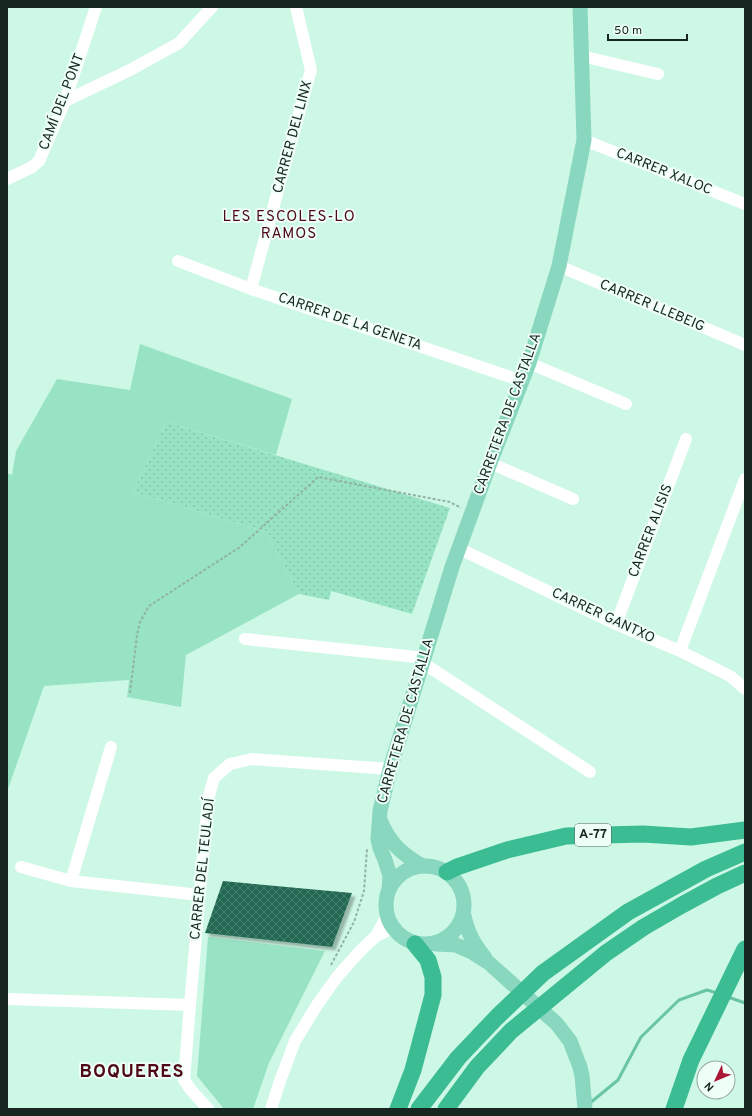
<svg xmlns="http://www.w3.org/2000/svg" width="752" height="1116" font-family="Overpass,sans-serif">
<style>
.green{fill:#99e3c5}
.garden{fill:url(#garden-dots)}
.lines{fill:none;stroke-linecap:round;stroke-linejoin:round}
.stream{stroke:#6ac5a3;stroke-width:3}
.building{fill:url(#building-cross-hatch);filter:url(#shadow)}
.path{stroke:#91b2a4;stroke-width:2;stroke-dasharray:3 2;stroke-linecap:butt}
.minor{stroke:#fff;stroke-width:12}
.major{stroke:#89d7be;stroke-width:15}
.highway{stroke:#3bbc92;stroke-width:17}
.labels{text-anchor:middle;dominant-baseline:central;stroke-width:4;stroke-linejoin:round;paint-order:stroke}
.shield{fill:#eefff7;stroke:#586760;stroke-width:1}
.shield-label{font-size:13px;font-weight:bold;fill:#172620}
.street-label{font-size:14px;fill:#172620;stroke:#eefff7}
.neighbourhood-label{font-size:15px;letter-spacing:1px;fill:#4f0916;stroke:#eefff7}
.district-label{font-size:18px;font-weight:bold;letter-spacing:1px;fill:#4f0916;stroke:#eefff7}
</style>
<defs>
<pattern id="garden-dots" width="8" height="8" patternUnits="userSpaceOnUse"><rect width="8" height="8" fill="#99e3c5"/><path d="M2 2h.1M6 6h.1" fill="none" stroke="#83c3a9" stroke-width="1.8" stroke-linecap="round"/></pattern>
<pattern id="building-cross-hatch" width="8" height="8" patternUnits="userSpaceOnUse"><rect width="8" height="8" fill="#226952"/><path d="M0 0l8 8M0 8l8-8" fill="none" stroke="#487e6c"/></pattern>
<filter id="shadow"><feDropShadow dx="3.5" dy="3.5" stdDeviation="1" flood-color="#0004"/></filter>
</defs>
<rect width="100%" height="100%" fill="#cef8e6"/>
<path class="green" d="M140 344 292 399 276 455 166 422 133 492 267 532 299 594 186 655 181 707 127 697 129 680 44 686 7 792V473L12 475 16 451 57 379 130 390Z
M208 937 325 951 269 1063 253 1109H224L197 1076Z"/>
<path class="garden" d="M166 422 450 508 412 614 331 591 329 600 299 594 267 532 133 492Z"/>
<g class="lines">
<path class="stream" d="M728 997 745 1003
M590 1103 618 1080 641 1037 679 1000 707 990 717 993"/>
</g>
<path class="building" d="M223 881 352 893 332 947 205 933Z"/>
<g class="lines">
<path class="path" d="M130 693 137 635 140 622 149 606 240 547 318 477 450 502 461 508
M331 965 354 922 364 891 367 849"/>
<path class="minor" d="M581 56 658 74
M65 101 130 70 179 43 212 7
M584 140 745 204
M7 179 32 167 39 161 65 101 96 7
M178 261 251 289 522 381
M559 266 745 345
M251 289 311 70 296 7
M529 363 626 404
M490 463 573 499
M458 548 616 624 680 651 730 676 745 689
M616 624 686 439
M245 639 416 657 423 663 590 772
M680 651 745 479
M21 867 71 881 200 895
M71 881 111 747
M376 936 393 928
M7 999 190 1005
M208 1109 191 1090 184 1080 190 1005 208 799 214 778 230 764 252 759 390 769
M271 1109 280 1081 295 1041 317 1005 337 977 360 951 376 936 387 916"/>
<path class="major" d="M380 820C390 844 401 853 422 866
M386 905a39 39 0 1 1 78 0a39 39 0 1 1-78 0Z
M389 889 390 876 385 860 380 848 378 839 380 811 390 769 452 567 490 463 529 363 559 266 584 140 580 7
M464 916C468 934 474 944 485 958
M436 944 456 945 470 951 489 963 557 1024 570 1041 580 1067 582 1076 585 1109"/>
<path class="highway" d="M447 872 457 867 507 850 566 836 643 834 691 837 745 830
M398 1109 413 1070 433 995V977L428 960 415 944
M419 1109 458 1058 497 1017 543 973 628 912 706 869 745 852
M446 1109 477 1067 511 1031 606 953 644 927 682 905 717 886 745 873
M674 1109 691 1060 745 949"/>
</g>
<g class="labels">
<rect class="shield" x="575" y="824" width="36" height="22" rx="3"/>
<g class="shield-label">
<text x="593" y="835">A-77</text>
</g>
<g class="street-label">
<text transform="translate(62 102) rotate(-69)">CAMÍ DEL PONT</text>
<text transform="translate(293 137) rotate(-75)">CARRER DEL LINX</text>
<text transform="translate(664 172) rotate(22)">CARRER XALOC</text>
<text transform="translate(652 306) rotate(23)">CARRER LLEBEIG</text>
<text transform="translate(350 322) rotate(19)">CARRER DE LA GENETA</text>
<text transform="translate(508 414) rotate(-70)">CARRETERA DE CASTALLA</text>
<text transform="translate(651 531) rotate(-69)">CARRER ALISIS</text>
<text transform="translate(603 616) rotate(25)">CARRER GANTXO</text>
<text transform="translate(406 721) rotate(-74)">CARRETERA DE CASTALLA</text>
<text transform="translate(203 869) rotate(-84)">CARRER DEL TEULADÍ</text>
</g>
<g class="neighbourhood-label">
<text x="289" y="217">LES ESCOLES-LO<tspan x="289" dy="17">RAMOS</tspan></text>
</g>
<g class="district-label">
<text x="132" y="1072">BOQUERES</text>
</g>
</g>
<rect width="752" height="1116" fill="none" stroke="#172620" stroke-width="16"/>
<g transform="translate(716 1080) rotate(226)"><circle r="19" fill="#eefff7" stroke="#98a8a1"/>
<path d="M0-3L7 15L0 10L-7 15Z" fill="#ab1536"/>
<text y="-6" font-size="11" font-weight="bold" text-anchor="middle" fill="#172620">N</text>
</g>
<path d="M608 34v6h79v-6" fill="none" stroke="#172620" stroke-width="2"/>
<text x="614" y="34" font-size="12" fill="#172620" stroke="#eefff7" stroke-width="3" paint-order="stroke">50 m</text>
</svg>
